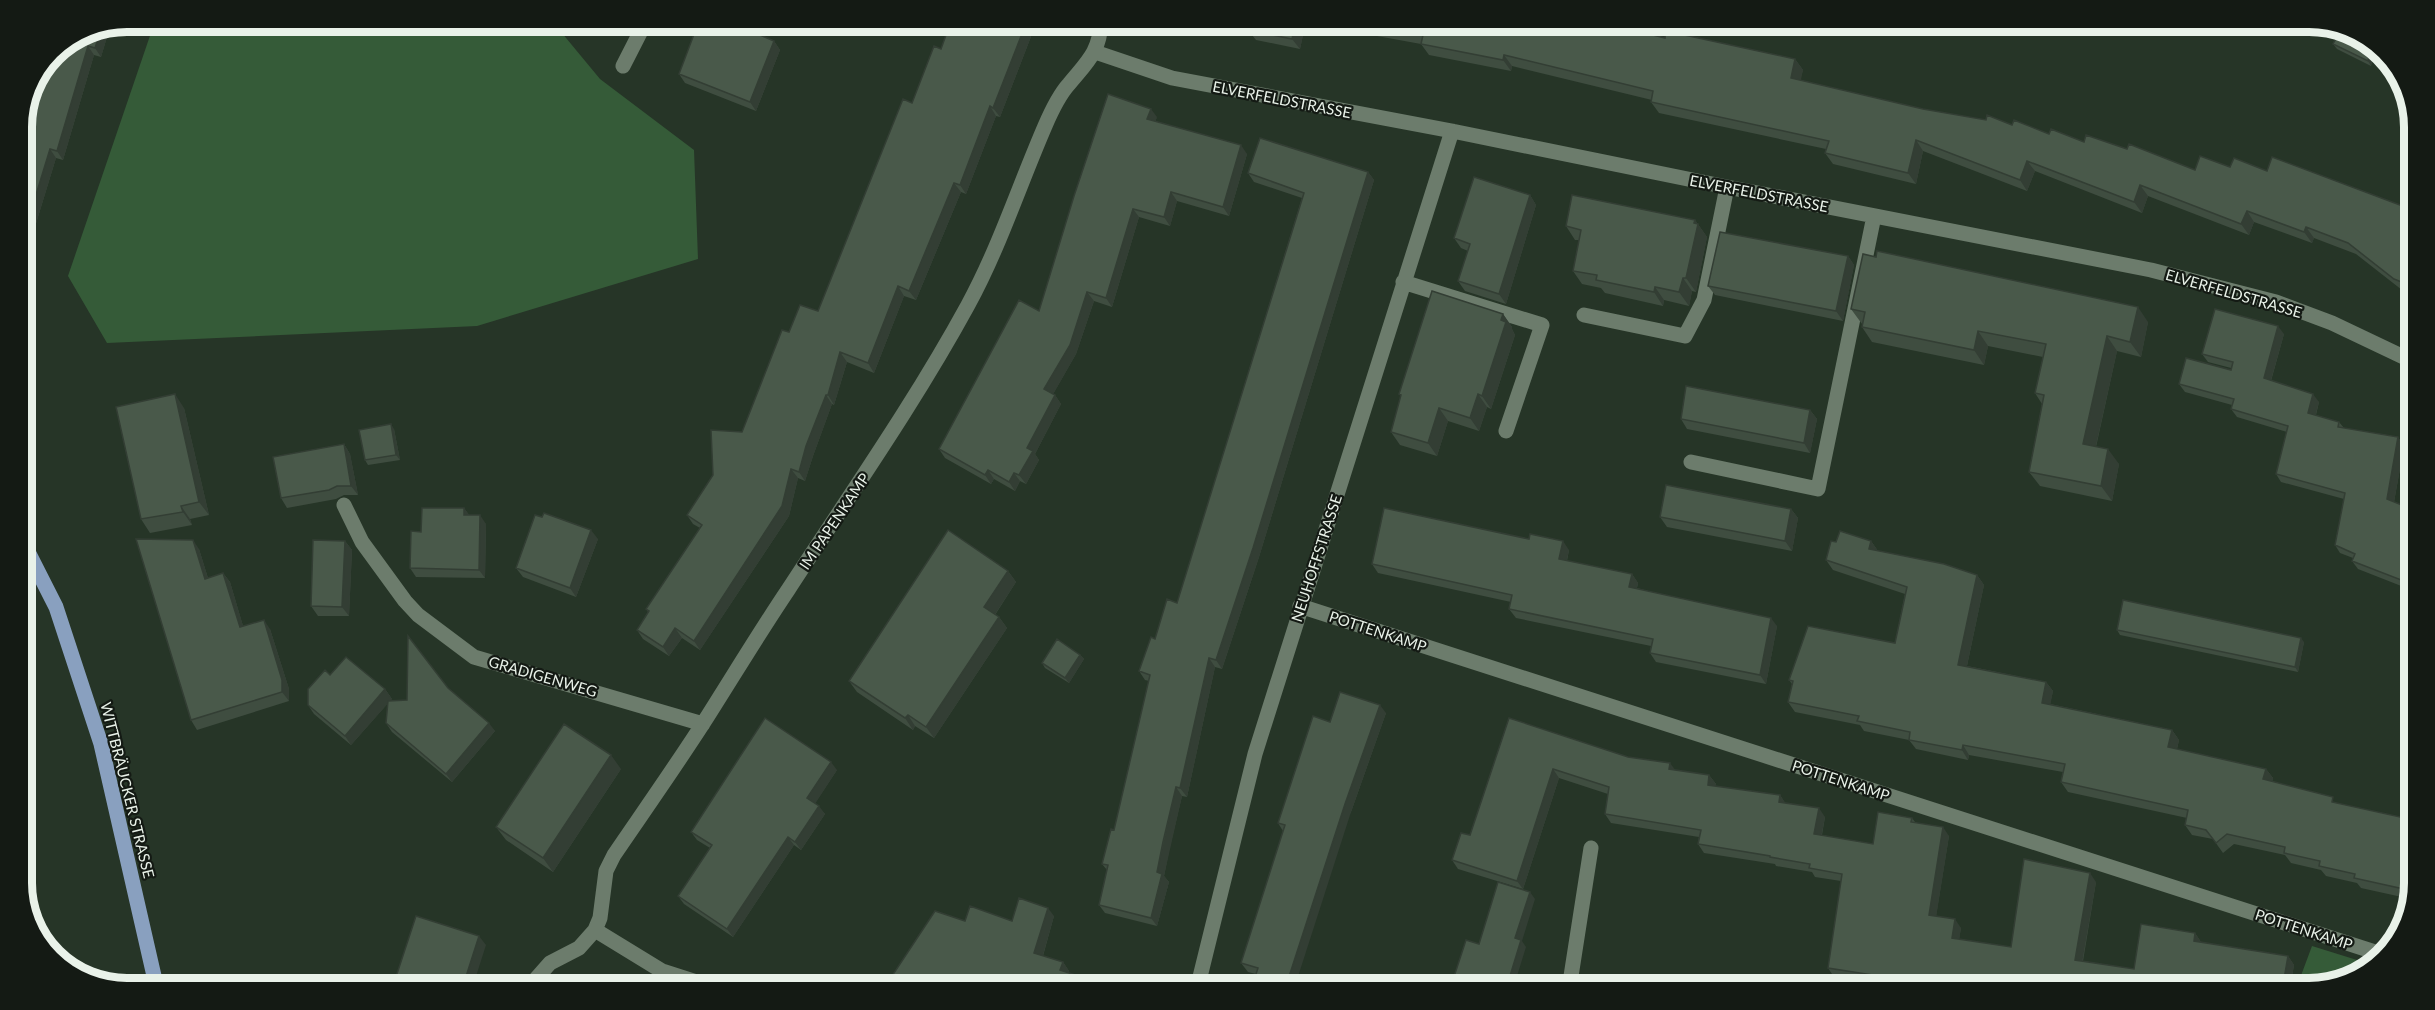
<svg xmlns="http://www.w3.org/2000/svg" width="2435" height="1010" font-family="Lato,sans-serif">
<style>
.green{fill:#355b38}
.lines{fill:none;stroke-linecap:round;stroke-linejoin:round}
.minor{stroke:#6c7c6c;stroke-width:15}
.major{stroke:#89a0bf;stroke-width:15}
.wall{fill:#3f4d40}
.shaded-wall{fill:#333e34}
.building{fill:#49594a;stroke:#333e34;stroke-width:1.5}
.labels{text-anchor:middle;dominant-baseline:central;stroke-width:4.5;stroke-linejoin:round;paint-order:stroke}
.street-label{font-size:15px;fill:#e9f2e9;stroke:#141a14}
.rim{fill:none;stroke:#e9f2e9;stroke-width:8}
</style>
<rect width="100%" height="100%" fill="#263527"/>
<path class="green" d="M155 21H552L600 79 694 150 698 259 477 326 107 343 68 276Z
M2312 946 2373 965 2368 971 2309 989H2296Z"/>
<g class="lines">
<path class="minor" d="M1095 52 1172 78 1452 131 1727 187 2151 270 2276 302 2332 323 2414 362
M2382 57 2386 59
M623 66 646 21
M1403 282 1542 325 1506 431
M1584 315 1685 336 1704 300 1727 187
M1691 462 1818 489 1874 216
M344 505 362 542 405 601 418 615 474 657 703 724
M1300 606 2381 954
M595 930 662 971 718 989
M527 989 550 963 579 948 595 930 600 918 606 871 614 855C644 811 675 767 704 722 732 678 759 633 788 590 849 496 914 404 968 305 999 248 1019 186 1045 126 1051 112 1059 95 1069 84 1087 62 1100 52 1101 21
M1197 989 1255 754 1452 131
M1569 989 1591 848"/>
<path class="major" d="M21 538 56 607 101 744 157 989"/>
</g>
<path class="wall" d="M699 21H768L762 36 774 41 780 50 756 111 685 83 679 74Z
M951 21H1037L1000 117 996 116 966 194 961 192 916 300 904 296 874 373 847 362 834 405 832 404 813 456 805 481 798 478 789 516 700 650 682 638 669 656 643 639 637 630 648 612 646 609 700 528 693 524 687 515 742 432 789 332 818 311 912 103 941 49Z
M1215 21H1306L1300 49 1256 40 1248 30V28Z
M1344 21H1598L1665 38 1795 59 1803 70 1800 80 1923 109 2012 125 2084 142 2127 149 2195 170 2230 167 2267 171 2408 208 2414 215V295L2402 290 2356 254 2314 238 2312 243 2254 222 2249 235 2148 196 2142 213 2035 171 2027 191 1923 151 1916 184 1833 164 1825 153 1826 149 1659 113 1651 102 1652 100 1512 66 1511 71 1429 55 1421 44 1377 36 1370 26Z
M108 25 110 27 101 57 94 55 63 160 56 158 34 230 21 226V120L86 29Z
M2349 29 2376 51 2374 52 2371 66 2337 49 2333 44Z
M1157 117 1155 122 1247 154 1229 216 1177 201 1170 226 1139 217 1112 307 1094 301 1076 354 1053 394 1055 395 1061 404 1035 454 1039 460 1026 484 1020 481 1015 491 994 479 991 484 945 458 939 449 1039 311Z
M1368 172 1374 180 1259 557 1222 669 1215 667 1187 797 1182 796 1169 851 1164 876 1169 882 1157 926 1105 913 1099 905 1107 870 1102 864 1114 830 1149 681 1145 680 1139 671 1155 639 1177 603 1302 198 1254 182 1248 173Z
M1530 195 1536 205 1506 304 1465 291 1458 281 1468 251 1461 248 1454 238Z
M1695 220 1707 237 1696 292 1692 291 1689 306 1664 300 1663 306 1605 293 1601 288 1582 284 1573 271 1579 240H1575L1566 226Z
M1848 256 1854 265 1843 321 1715 295 1708 286Z
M1851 309 2148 322 2141 357 2117 351 2096 447 2119 464 2112 501 2040 486 2029 472 2042 404 2035 393 2043 357 1988 346 1984 365 1872 342 1862 327V324Z
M1503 314 1512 327V329L1515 335 1491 409 1487 407 1479 431 1448 421 1437 456 1400 445 1391 432 1401 397 1399 394Z
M2284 334 2271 381 2319 402 2316 415 2339 422 2344 428 2398 437 2401 442 2414 405V455L2408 452 2404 447 2394 502 2414 510V591L2358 569 2352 561 2353 558 2340 553 2335 545 2344 499 2281 482 2276 474 2287 432 2237 417 2231 409 2232 405 2185 392 2179 384 2231 370V368L2208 362 2202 354Z
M184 408 209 515 190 519 192 525 150 533 141 519Z
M1810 410 1817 419 1810 453 1687 429 1681 419Z
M394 429 400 460 368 465 365 460Z
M344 444 350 454 358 495H344L336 499 287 508 281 498Z
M464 508 469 515 486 524 485 578 416 577 410 568 421 532Z
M1791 509 1798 518 1792 551 1667 527 1660 517Z
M598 539 576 597 523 577 516 568Z
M345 541 352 550 349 616H318L311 606Z
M1871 541 1878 551 1977 575 1984 585 1967 666 2046 682 2053 691 2050 704 2172 730 2179 740 2177 749 2266 769 2273 778 2272 782 2337 803 2414 884 2411 899 2361 888 2357 883 2326 876 2321 870 2291 863 2285 855 2234 844 2223 853 2213 839 2192 835 2185 825 2187 818 2068 792 2061 782 2063 772 1969 755 1968 760 1916 749 1909 740 1864 731 1860 725 1795 712 1788 702 1792 684 1789 680 1895 643 1905 594 1833 570 1826 560 1836 542Z
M199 549 208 578 223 573 230 582 243 626 270 629 289 689V701L197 730 191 720Z
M1569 550 1567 561 1632 574 1638 583 1637 588 1777 626 1766 684 1656 662 1650 653 1651 646 1516 618 1509 609 1511 602 1378 573 1372 564Z
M1008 571 1016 582 995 615 999 617 1007 628 934 738 915 726 913 730 857 692 849 681Z
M2117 630 2304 642 2298 672 2120 635Z
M1080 655 1084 659 1069 683 1045 668 1042 663Z
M330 675 385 689 392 699 389 701 407 700 448 688 495 731 452 782 392 732 386 723 388 703 351 745 314 714 308 705Z
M1386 713 1351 812 1256 974 1248 972 1241 963 1283 831 1278 823 1330 722Z
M1509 718 1628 757 1675 770 1709 775 1716 784 1715 786 1780 795 1785 803 1825 817 1822 835 1873 844 1912 818 1915 822 1949 836 1936 916 1961 928 1959 939 2011 947 2096 882 2083 961 2134 969 2195 933 2201 942 2288 956 2294 965 2290 989H2262L2255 988V989H1885V985L1834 977 1828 968 1841 881 1815 877 1812 872 1776 866 1775 864 1704 853 1698 844 1699 837 1611 823 1605 814 1608 794 1559 778 1523 889 1458 869 1452 860 1470 835Z
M621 769 553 872 506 840 496 827Z
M837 770 815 803 825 814 801 850 794 845 733 937 684 904 678 896 710 848 697 840 691 832Z
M1054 916 1043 956 1063 962 1069 971 1068 973 1118 989H899L896 988 890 979 965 921H1012Z"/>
<path class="shaded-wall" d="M758 21H768L759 41 753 32Z
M1027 21H1037L1000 117 993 108Z
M1296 21H1306L1300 49 1292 39Z
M108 25 110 27 101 57 95 48 102 26Z
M774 41 780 50 756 111 750 102Z
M88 46 94 55 63 160 57 151Z
M2370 47 2374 52 2371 66 2368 61Z
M1504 55 1512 66 1511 71 1503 60Z
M1795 59 1803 70 1799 89 1791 78Z
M990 106 996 116 966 194 960 185Z
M1151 109 1157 117 1153 128 1147 119Z
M1916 140 1923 151 1916 184 1908 173Z
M1241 145 1247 154 1229 216 1223 207Z
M50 149 56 158 34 230 28 221Z
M2027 161 2035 171 2027 191 2020 180Z
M1368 172 1374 180 1259 557 1222 669 1216 660Z
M954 183 961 192 916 300 909 291Z
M2140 185 2148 196 2142 213 2134 202Z
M1171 192 1177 201 1170 226 1164 217Z
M1530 195 1536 205 1506 304 1499 294Z
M2408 208 2414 216 2406 212Z
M1133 209 1139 217 1112 307 1106 298Z
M2247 211 2254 222 2249 235 2241 224Z
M1695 220 1707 237 1696 292 1686 278Z
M2306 227 2314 238 2312 243 2304 232Z
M1848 256 1854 265 1843 321 1836 311Z
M1683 278 1692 291 1689 306 1679 292Z
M898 286 904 296 874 373 868 363Z
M1655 287 1664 300 1663 306 1654 292Z
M1087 292 1094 301 1076 354 1051 398 1044 389Z
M2138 307 2148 322 2141 357 2130 342Z
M1503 314 1512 327V329L1515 335 1491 409 1482 396Z
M2278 326 2284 334 2269 387 2264 378Z
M1978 331 1988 346 1984 365 1974 350Z
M2107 336 2117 351 2093 459 2083 444Z
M840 352 847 362 834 405 828 395Z
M175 394 184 408 209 515 199 502Z
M1478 394 1487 407 1479 431 1470 418Z
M2313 394 2319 402 2314 421 2308 413Z
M826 395 832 404 813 456 805 481 799 472 806 446Z
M1055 395 1061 404 1035 454 1039 460 1026 484 1019 475 1027 448Z
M1439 408 1448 421 1437 456 1428 443Z
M1810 410 1817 419 1810 453 1804 443Z
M391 424 394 429 400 460 396 455Z
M2398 437 2404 447 2393 507 2387 499Z
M344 444 350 454 358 495 351 486Z
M2108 449 2119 464 2112 501 2101 486Z
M791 469 798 478 789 516 700 650 694 641Z
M988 470 994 479 991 484 985 475Z
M1014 473 1020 481 1015 491 1009 482Z
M181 506 190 519 192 525 183 512Z
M464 508 470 516 464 515Z
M1791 509 1798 518 1792 551 1785 541Z
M480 515 486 524 485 578 479 570Z
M591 530 598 539 576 597 570 588Z
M193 540 199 549 211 588 205 579Z
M345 541 352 550 349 616 342 607Z
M1563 541 1569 550 1565 568 1559 559Z
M1871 541 1878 551 1869 549Z
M1008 571 1016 582 992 619 984 607Z
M223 573 230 582 246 636 240 627Z
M1632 574 1638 583 1635 596 1629 587Z
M1977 575 1984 585 1965 675 1958 665Z
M999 617 1007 628 934 738 926 727Z
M1771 618 1777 626 1766 684 1760 675Z
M264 620 270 629 289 689V701L282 692Z
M675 628 682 638 669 656 663 647Z
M2301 638 2304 642 2298 672 2295 667Z
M1080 655 1084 659 1069 683 1065 678Z
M1209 658 1215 667 1187 797 1180 788Z
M2046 682 2053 691 2049 712 2042 703Z
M385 689 392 699 351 745 345 736Z
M1380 705 1386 713 1351 812 1294 989H1285L1345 804Z
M908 715 915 726 913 730 905 718Z
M489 723 495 731 452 782 446 774Z
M2172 730 2179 740 2175 757 2168 747Z
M1963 745 1969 755 1968 760 1962 750Z
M611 755 621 769 553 872 543 858Z
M831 762 837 770 813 807 807 798Z
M1670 763 1676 771 1669 769Z
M1553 769 1559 778 1523 889 1517 881Z
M2266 769 2273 778 2270 789 2263 779Z
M1709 775 1716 784 1714 794 1708 785Z
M1176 787 1182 796 1164 876 1169 882 1157 926 1151 918 1157 872Z
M1780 795 1786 804 1779 802Z
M819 806 825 814 801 850 795 842Z
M1819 808 1825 817 1820 843 1814 834Z
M1943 827 1949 836 1935 924 1929 915Z
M788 837 794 845 733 937 727 929Z
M2090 873 2096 882 2081 969 2075 960Z
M1530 892 1535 899 1522 941 1526 947 1513 989H1506L1515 938Z
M1048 908 1054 916 1041 962 1034 953Z
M1955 919 1961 928 1958 947 1952 938Z
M2195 933 2201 942 2200 950 2194 941Z
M479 936 486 945 472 989H462Z
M2288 956 2294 965 2290 989H2286L2283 985Z
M1063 962 1069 971 1066 979 1060 970Z
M2249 979 2255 988V989H2248Z"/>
<path class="building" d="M699 21H758L753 32 774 41 750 102 679 74Z
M951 21H1027L993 108 990 106 960 185 954 183 909 291 898 286 868 363 840 352 828 395H826L806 446 799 472 791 469 782 506 694 641 675 628 663 647 637 630 649 611 646 609 702 525 687 515 713 475 711 430 742 432 782 330 789 332 800 305 818 311 903 99 912 103 934 46 941 49Z
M1250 21H1296L1292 39 1248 30Z
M1370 21H1598L1665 38 1666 31 1795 59 1791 78 1923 109 1986 120 1987 115 2012 125 2014 120 2049 134 2051 129 2084 142 2086 135 2127 149 2129 144 2195 170 2200 156 2230 167 2234 158 2267 171 2272 157 2408 208 2406 212 2414 215V287L2394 279 2348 243 2306 227 2304 232 2247 211 2241 224 2140 185 2134 202 2027 161 2020 180 1916 140 1908 173 1825 153 1829 141 1651 102 1653 91 1504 55 1503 60 1421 44 1423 35 1369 25Z
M102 26 95 48 88 46 57 151 50 149 28 221 21 219V120L52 52 86 29Z
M2342 27 2349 29 2371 47 2368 61 2333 44Z
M1108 94 1151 109 1147 119 1241 145 1223 207 1171 192 1164 217 1133 209 1106 298 1087 292 1070 345 1044 389 1055 395 1027 448 1033 451 1019 475 1014 473 1009 482 988 470 985 475 939 449 1019 300 1039 311 1074 196Z
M1260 138 1368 172 1253 548 1216 660 1209 658 1180 788 1176 787 1163 842 1157 872 1162 874 1151 918 1099 905 1108 865 1102 864 1111 829 1114 830 1150 675 1139 671 1151 637 1155 639 1167 599 1177 603 1304 193 1248 173Z
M1474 177 1530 195 1499 294 1458 281 1470 244 1454 238Z
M1572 195 1695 220 1694 223 1698 224 1686 278H1683L1679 292 1655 287 1654 292 1596 280 1597 275 1573 271 1581 230 1566 226Z
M1720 232 1848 256 1836 311 1708 286Z
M1877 251 2138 307 2130 342 2107 336 2083 444 2108 449 2101 486 2029 472 2044 395 2035 393 2046 344 1978 331 1974 350 1862 327 1865 312 1851 309 1863 254 1876 257Z
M1432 291 1503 314 1501 320 1506 322 1482 396 1478 394 1470 418 1439 408 1428 443 1391 432 1401 395 1399 394Z
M2215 309 2278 326 2264 378 2313 394 2308 413 2339 422 2338 427 2398 437 2387 499 2414 510V585L2352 561 2355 554 2335 545 2345 493 2276 474 2288 426 2231 409 2234 399 2179 384 2186 358 2231 370 2233 362 2202 354Z
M1686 386 1810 410 1804 443 1681 419Z
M175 394 199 502 181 506 183 512 141 519 116 407Z
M2410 404 2414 405V448L2401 443Z
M391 424 396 455 365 460 359 430Z
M344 444 351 486H337L329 490 281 498 273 457Z
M1666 485 1791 509 1785 541 1660 517Z
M422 508H464V515H480L479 570 410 568 411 531 421 532Z
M1384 508 1529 539 1530 534 1563 541 1559 559 1632 574 1629 587 1771 618 1760 675 1650 653 1653 639 1509 609 1512 595 1372 564Z
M544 513 591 530 570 588 516 568 535 515 542 517Z
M948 530 1008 571 984 607 999 617 926 727 908 715 905 718 849 681Z
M1840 531 1871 541 1869 549 1944 564 1977 575 1958 665 2046 682 2042 703 2172 730 2168 747 2266 769 2263 779 2333 797 2332 802 2414 820V884L2413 891 2354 878 2355 874 2319 866 2320 861 2284 853 2285 847 2227 834 2216 843 2206 830 2185 825 2188 810 2061 782 2065 764 1963 745 1962 750 1909 740 1910 732 1857 721 1859 716 1788 702 1793 681 1789 680 1808 626 1895 643 1907 587 1826 560 1831 541 1836 542Z
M136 539 193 540 205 579 223 573 240 627 264 620 282 680V692L191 720Z
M313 540 345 541 342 607 311 606Z
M2123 600 2301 638 2295 667 2117 630Z
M408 636 448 688 489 723 446 774 386 723 388 701 407 700Z
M1057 639 1080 655 1065 678 1042 663Z
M346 657 385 689 345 736 308 705V689L325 670 330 675Z
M1340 692 1380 705 1345 804 1285 989H1251L1258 968 1241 963 1285 825 1278 823 1313 716 1330 722Z
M765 718 831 762 807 798 819 806 795 842 788 837 727 929 678 896 712 845 691 832Z
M1509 718 1628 757 1670 763 1669 769 1709 775 1708 785 1780 795 1779 802 1819 808 1814 834 1873 844 1878 812 1912 818 1911 822 1943 827 1929 915 1955 919 1952 938 2011 947 2024 859 2090 873 2075 960 2134 969 2141 924 2195 933 2194 941 2288 956 2283 985 2249 979 2248 989H1890L1884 988 1886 977 1828 968 1842 874 1809 868 1810 864 1770 857V856L1698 844 1701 830 1605 814 1609 787 1553 769 1517 881 1452 860 1461 833 1470 835Z
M564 724 611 755 543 858 496 827Z
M1498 882 1530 892 1515 938 1521 940 1506 989H1450L1466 940 1479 944Z
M1019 898 1048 908 1034 953 1063 962 1060 970 1118 989H919L890 979 935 911 965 921 970 906 1012 921Z
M416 916 479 936 462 989H392Z
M376 986 384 989H375Z"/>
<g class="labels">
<g class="street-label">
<text transform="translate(1282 99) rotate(11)">ELVERFELDSTRASSE</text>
<text transform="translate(1759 193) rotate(11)">ELVERFELDSTRASSE</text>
<text transform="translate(2234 293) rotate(16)">ELVERFELDSTRASSE</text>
<text transform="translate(834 521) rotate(-56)">IM PAPENKAMP</text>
<text transform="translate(1316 558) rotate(-72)">NEUHOFFSTRASSE</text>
<text transform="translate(1378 631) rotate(18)">POTTENKAMP</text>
<text transform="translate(543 676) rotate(16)">GRADIGENWEG</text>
<text transform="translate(1841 780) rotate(18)">POTTENKAMP</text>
<text transform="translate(128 790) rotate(76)">WITTBRÄUCKER STRASSE</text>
<text transform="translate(2304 929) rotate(18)">POTTENKAMP</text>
</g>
</g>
<path d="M0 0H2435V1010H0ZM127 32H2309A95 95 0 0 1 2404 127V883A95 95 0 0 1 2309 978H127A95 95 0 0 1 32 883V127A95 95 0 0 1 127 32Z" fill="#141a14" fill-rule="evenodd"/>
<path class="rim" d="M127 32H2309A95 95 0 0 1 2404 127V883A95 95 0 0 1 2309 978H127A95 95 0 0 1 32 883V127A95 95 0 0 1 127 32Z"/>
</svg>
